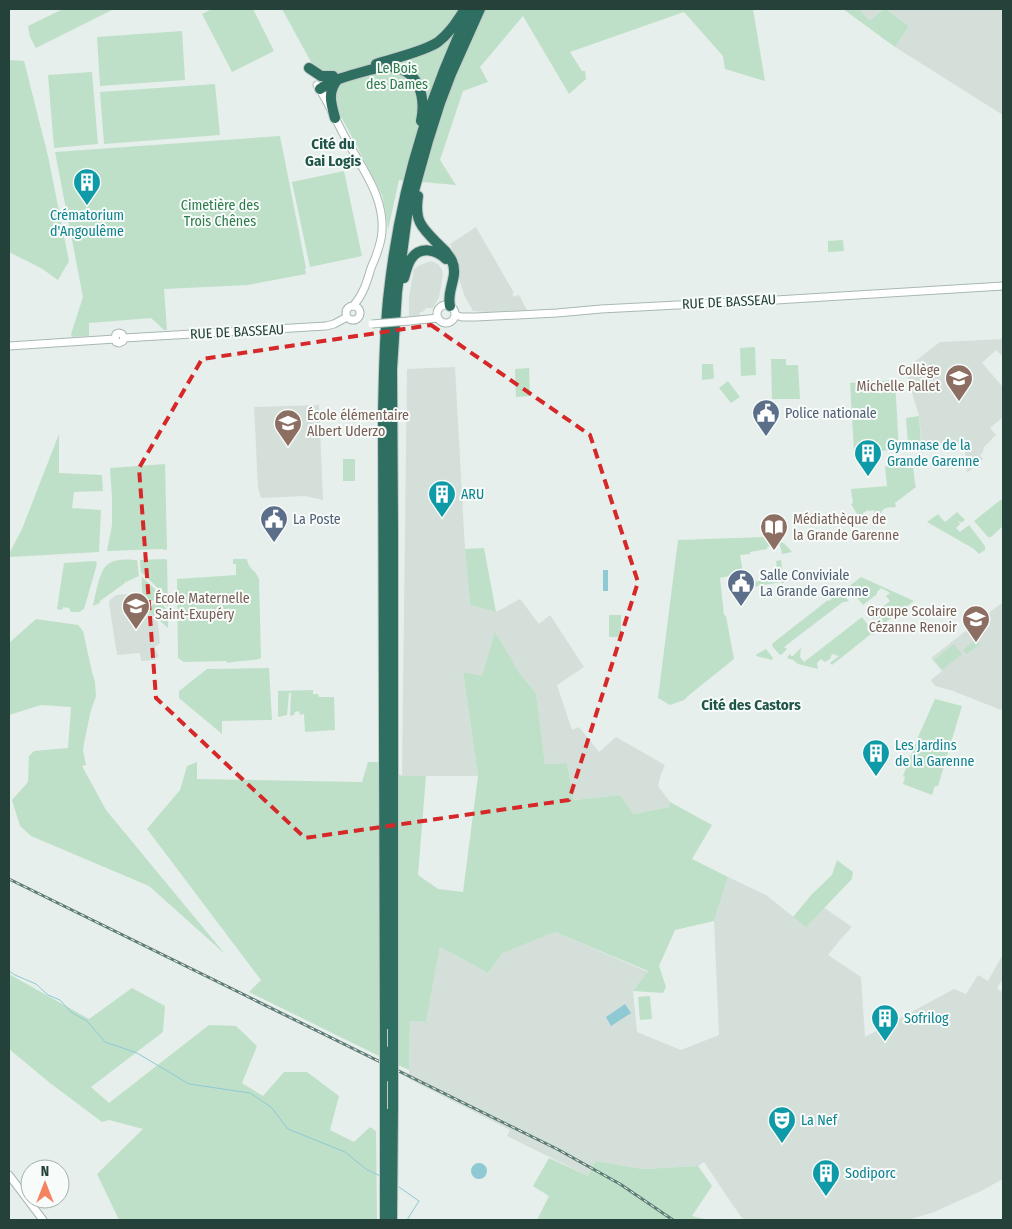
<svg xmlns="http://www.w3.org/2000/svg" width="1012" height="1229" font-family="'Fira Sans Condensed',sans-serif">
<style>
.built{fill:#d4dfda}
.green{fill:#bfe0c8}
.water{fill:#8ec9d4}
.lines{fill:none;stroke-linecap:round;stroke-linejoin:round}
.stream{stroke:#8ec9d4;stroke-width:1}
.minor-casing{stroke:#a8b8b2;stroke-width:9}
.highway-casing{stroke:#c2cac8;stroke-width:12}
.minor{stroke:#fff;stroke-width:7}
.highway{stroke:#2f6f62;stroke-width:10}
.rail-casing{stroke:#5f7d75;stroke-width:3}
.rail{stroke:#f7fbf9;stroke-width:1;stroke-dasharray:4;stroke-linecap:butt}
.minor-bridge-casing{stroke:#a8b8b2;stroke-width:9;stroke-linecap:butt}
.highway-bridge-casing{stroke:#c2cac8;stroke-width:12;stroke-linecap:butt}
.minor-bridge{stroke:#fff;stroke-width:7}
.highway-bridge{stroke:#2f6f62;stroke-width:10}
.marked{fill:none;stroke:#d62828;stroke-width:4;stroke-dasharray:10 6;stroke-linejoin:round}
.labels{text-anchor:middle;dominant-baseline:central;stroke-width:4;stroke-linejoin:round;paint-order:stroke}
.park-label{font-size:14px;fill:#2d7a4b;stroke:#f7fbf9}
.culture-label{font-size:14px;fill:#0d838f;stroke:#f7fbf9;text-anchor:start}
.street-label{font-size:14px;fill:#24423a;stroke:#f7fbf9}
.education-label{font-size:14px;fill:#785e54;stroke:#f7fbf9;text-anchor:start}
.service-label{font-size:14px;fill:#4e5e75;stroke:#f7fbf9;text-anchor:start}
.neighbourhood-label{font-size:15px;font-weight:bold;fill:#1f5548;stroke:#f7fbf9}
</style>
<rect width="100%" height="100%" fill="#e6efeb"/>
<path class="built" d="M859 9H884L870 22Z
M886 9H1003V115L895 47 909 26Z
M476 227 514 293 512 294 514 297 519 295 527 310 487 312 473 311 465 297 459 279V270L454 256 455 255 450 244Z
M431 261 438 264 442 270 443 275 439 297 433 308H426L424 311 419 313 420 316 409 317V297L414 269 420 265Z
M1003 339V353L1001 355 996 350 982 363 1003 387V417L990 428 996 435 984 447 983 452 980 455 983 459 967 473 964 444 922 445 919 416 905 369 940 342Z
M455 367 465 549 470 605 496 612 520 599 539 624 550 615 584 667 557 685 572 730 579 727 599 752 616 737 665 765 661 774 658 786 670 802 669 807 632 814 620 795 574 800 567 763 545 764 536 693 520 674 495 633 482 677 463 672 478 776H402L407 369Z
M319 405 323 500 305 496 261 498 258 487 254 407Z
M140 593 142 599 144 613H151L157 618 160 643 154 648 159 656 154 660 141 661 140 653 117 655 109 603 110 600 116 595Z
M1003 602V706L1001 710 953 691 935 686 931 680 942 671 931 658Z
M728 877 766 895 805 926 823 907 852 927 840 940 828 955 861 977 865 1037 954 989 966 994 978 975 988 981 1003 954V979L997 988 1003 993V1179L981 1191 934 1212 908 1220H748L742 1218 732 1204 704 1162 698 1166 643 1169 595 1161 588 1176 507 1136 510 1130 409 1079 410 1021 426 1022 440 947 488 973 503 953 555 932 648 972 633 991 637 1032 681 1050 719 1035 714 921Z"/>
<path class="green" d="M63 9H114L36 48 30 37 28 26Z
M212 9H253L274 51 232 72 202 14Z
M282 9H753L765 81 725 69 723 56 684 12 570 52 582 71H585L586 79 569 94 523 16 480 67 488 82 463 91 440 160 456 185 399 180 388 230 386 213 382 195 351 135Z
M843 9H859L870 21 884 9H886L909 26 895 47Z
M182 31 185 80 100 86 97 37Z
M9 60 24 61 48 156 69 261 58 280 41 268 9 252Z
M92 72 98 144 54 148 48 75Z
M215 84 220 135 104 144 100 92Z
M280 136 306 268 305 269 306 274 248 285 164 289 167 330H164L151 318 89 323V336L72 337 71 334 83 297 55 152Z
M344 171 362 256 310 267 292 182Z
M843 240 844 251 828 252V241Z
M755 347 756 375 741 376 740 348Z
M771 359H786V365H798L800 399H772Z
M702 364H713L714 378 711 379 702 380Z
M529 368 530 396 516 397 515 369Z
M895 380 899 450 854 452 850 383Z
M728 381 740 397 731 403 719 388Z
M919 416 921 442 908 444 906 418Z
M59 434V473L102 475 103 491 74 492 72 508 101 510 99 552 9 557V554L22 529Z
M343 459H355V481H343Z
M165 464 167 549 166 550 161 549 107 551 112 525V498L110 468Z
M913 465 915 484 916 487 895 503 896 507C889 508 884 506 880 514L883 520 880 522 876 517 874 510 869 511 868 510 863 513V515L859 517 851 504 853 503 851 489 887 486 885 466Z
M1003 499V526L991 537H988L974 521 999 501Z
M957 512 965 520 961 523 960 521 959 522 960 524 956 528 960 532 969 525 985 546V550L979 554 974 549 927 522 938 514 945 522Z
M766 537C778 538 785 543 792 552L782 554 780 545 767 547V549L750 552V554L740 555 744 579 729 581V576L720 578 724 615 726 616 734 659 688 696 684 700 670 705 658 698 678 540Z
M484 548 496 612 470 605 465 549Z
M166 559 167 560 168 607 161 599V591L141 572 140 560Z
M233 559H247C248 569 256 570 259 579L261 658C251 662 239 660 228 663L226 661 184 662 178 658 177 579 236 575V564H233Z
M135 560H137L139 576 126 582 125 581V583L100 601V603L93 606C95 597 99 574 105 567 111 559 127 559 135 560Z
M781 560 784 583H782L781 582 746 588 745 583 774 579V578L778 577 776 561Z
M95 561 96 562 97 564 84 609 79 612H71L69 608 63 607 62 610 57 609 64 563Z
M142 577 158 592 159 596C142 612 141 587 142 577Z
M861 577 914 601 879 627 876 623 879 620 876 617 873 619 871 616 890 601 886 596 890 593 881 588 877 592V594L863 605 853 593 847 588Z
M836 595 845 597 849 601 846 602H843L784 647 787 649 781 655 779 654 772 646 773 643 828 600 829 601Z
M159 600 168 611V628L151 613H144V608H150V607Z
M609 615H621V637H609Z
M862 617 873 632 874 635 871 634 832 665 830 663 839 656 832 654 830 659 825 662 821 659 817 663 818 669 798 664 793 660 787 658 788 656 791 654V656H793L801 648 800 657 804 662Z
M36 619 78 625 83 631 92 672 95 682 96 696 91 710 85 738 83 750 86 765 82 766 106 810 225 954 149 886 31 836 20 826 12 800 28 782 29 756 34 751 68 748 71 707 41 705 9 715V643Z
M495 632 520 674 536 693 545 764 567 763 574 800 620 795 633 814 669 807 670 802 712 825 692 859 728 877 714 921 675 930 659 966 666 987 663 993 633 991 648 971 555 932 503 953 488 973 440 947 426 1022 410 1021 409 1070 379 1056 249 992 261 980 147 829 180 790 187 766 197 762V779L362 782 368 762H377L402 776H426L418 875 438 889 463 892 478 776 463 672 482 676Z
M976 639 980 644 967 654 963 650Z
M954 644 962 654 942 670 934 660Z
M766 649 773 658 772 660 756 656 757 654Z
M269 668 272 720 222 721V734L179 698V691L207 669Z
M313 690V694H318L319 697H334L335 730 305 732 304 714 300 715 299 711 295 712 294 715 290 716 291 693H289L287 715 278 717V691Z
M935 699 962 706 938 786H935L932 795 903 784 905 777 903 776 918 737Z
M837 860 853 872 852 879 806 927 793 917 812 894 832 875Z
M9 974 89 1019 132 988 165 1006 163 1032 91 1087 109 1103 209 1025 236 1026 257 1046 242 1083 263 1096 284 1072H307L339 1096 330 1130 354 1142 370 1127 376 1131 377 1220H119L97 1174 143 1129 109 1120 102 1122 50 1083 9 1049Z
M650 996 652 1019 640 1020 638 997Z
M549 1158 588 1176 595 1161 643 1169 698 1166 712 1186 692 1216 708 1220H537L549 1196 533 1186Z"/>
<path class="water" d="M603 570H608V591H603Z
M625 1004 631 1013 611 1026 606 1017Z
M471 1171a8 8 0 1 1 16 0a8 8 0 1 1-16 0Z"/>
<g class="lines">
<path class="stream" d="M9 971 15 975 36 984 48 995 60 1000 71 1012 87 1021 105 1042 137 1053 189 1084 250 1093 271 1107 288 1129 345 1152 366 1169 380 1176
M399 1187 419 1201 407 1220"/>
<g class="minor-casing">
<path id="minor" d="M317 85C328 101 336 121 346 139 363 170 388 201 381 239 379 249 375 259 371 268 367 282 363 295 353 306
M437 314a9 9 0 1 1 18 0a9 9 0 1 1-18 0Z
M346 313a7 7 0 1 1 14 0a7 7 0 1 1-14 0Z
M455 315 462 317H476L557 313 601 309 776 300 1003 286
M409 321 438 318
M124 338 122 334 119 333 116 334 115 339 116 342 119 343 123 341 124 338 326 326 334 324 347 317
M9 346 115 339
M9 1175 43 1220"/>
</g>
<g class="highway-casing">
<path id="highway" d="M376 64C394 58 423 52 438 42 450 33 457 21 465 9
M309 68 321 76H333
M320 89C330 81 342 78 355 74 366 71 377 67 389 67 419 68 426 97 421 121
M335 118C331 103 327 92 338 79
M418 196C414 222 422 228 440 246 445 250 449 255 452 261 459 277 446 290 450 306
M404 278C406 272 407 265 411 259 420 246 435 249 446 259
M393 1029V527L392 369 397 292 407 216 428 141 440 103 451 74 480 9
M385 1051 383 416C384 374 384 332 389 291 400 193 428 98 471 9
M385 1077V1220
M392 1220 393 1109"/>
</g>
<use href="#minor" class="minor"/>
<use href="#highway" class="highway"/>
<g class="rail-casing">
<path id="rail" d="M9 879 557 1149 620 1184 673 1220"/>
</g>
<use href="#rail" class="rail"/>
<g class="minor-bridge-casing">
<path id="minor-bridge" d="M372 324 409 321"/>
</g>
<g class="highway-bridge-casing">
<path id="highway-bridge" d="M385 1051V1077
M393 1109V1029"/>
</g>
<use href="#minor-bridge" class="minor-bridge"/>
<use href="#highway-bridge" class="highway-bridge"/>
</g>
<path class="marked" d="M431 325 590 435 638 582 569 800 305 838 156 698 139 468 202 359Z"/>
<defs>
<g id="building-pin" transform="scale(1.4375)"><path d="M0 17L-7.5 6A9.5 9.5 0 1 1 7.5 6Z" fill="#0f9aa8" stroke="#f7fbf9"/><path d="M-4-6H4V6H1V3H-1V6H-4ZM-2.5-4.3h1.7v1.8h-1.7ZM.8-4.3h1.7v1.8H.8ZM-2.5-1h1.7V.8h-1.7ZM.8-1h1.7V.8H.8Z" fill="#fff"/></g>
<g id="school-pin" transform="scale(1.4375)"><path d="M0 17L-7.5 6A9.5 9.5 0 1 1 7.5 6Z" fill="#8d6e63" stroke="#f7fbf9"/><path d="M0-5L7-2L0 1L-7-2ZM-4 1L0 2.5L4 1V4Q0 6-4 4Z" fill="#fff"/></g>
<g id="civic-pin" transform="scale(1.4375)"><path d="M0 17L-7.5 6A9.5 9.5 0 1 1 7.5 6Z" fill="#5c6f8a" stroke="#f7fbf9"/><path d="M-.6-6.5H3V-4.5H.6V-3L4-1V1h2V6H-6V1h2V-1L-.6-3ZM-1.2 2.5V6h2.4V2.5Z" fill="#fff"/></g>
<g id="library-pin" transform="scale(1.4375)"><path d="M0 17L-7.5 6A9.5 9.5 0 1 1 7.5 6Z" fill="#8d6e63" stroke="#f7fbf9"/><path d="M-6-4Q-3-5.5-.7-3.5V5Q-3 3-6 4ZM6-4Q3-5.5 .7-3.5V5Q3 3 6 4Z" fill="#fff"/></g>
<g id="theatre-pin" transform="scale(1.4375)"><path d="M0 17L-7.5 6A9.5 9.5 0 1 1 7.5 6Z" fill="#0f9aa8" stroke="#f7fbf9"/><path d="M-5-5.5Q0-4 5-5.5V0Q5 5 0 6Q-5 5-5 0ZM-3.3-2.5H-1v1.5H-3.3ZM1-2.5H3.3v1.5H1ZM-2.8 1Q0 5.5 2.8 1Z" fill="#fff"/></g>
</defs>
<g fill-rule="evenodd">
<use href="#building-pin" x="87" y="182"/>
<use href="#school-pin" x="959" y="378"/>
<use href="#civic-pin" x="766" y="413"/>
<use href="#school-pin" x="288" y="423"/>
<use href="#building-pin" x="868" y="453"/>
<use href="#building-pin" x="442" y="494"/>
<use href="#civic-pin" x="274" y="519"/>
<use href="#library-pin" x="774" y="527"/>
<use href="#civic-pin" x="741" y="583"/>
<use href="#school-pin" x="136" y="606"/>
<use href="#school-pin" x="976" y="619"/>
<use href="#building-pin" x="876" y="753"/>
<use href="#building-pin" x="885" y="1018"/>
<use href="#theatre-pin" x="782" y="1120"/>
<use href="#building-pin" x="826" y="1173"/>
</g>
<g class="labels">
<g class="park-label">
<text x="397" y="68">Le Bois<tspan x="397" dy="16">des Dames</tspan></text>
<text x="220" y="205">Cimetière des<tspan x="220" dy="16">Trois Chênes</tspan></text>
</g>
<g class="culture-label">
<text x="87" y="215" text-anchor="middle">Crématorium<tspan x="87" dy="16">d'Angoulême</tspan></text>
<text x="887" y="445">Gymnase de la<tspan x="887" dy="16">Grande Garenne</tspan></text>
<text x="461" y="494">ARU</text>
<text x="895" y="745">Les Jardins<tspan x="895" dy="16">de la Garenne</tspan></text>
<text x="904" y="1018">Sofrilog</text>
<text x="801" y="1120">La Nef</text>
<text x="845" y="1173">Sodiporc</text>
</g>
<g class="street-label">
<text transform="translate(729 302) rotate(-3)">RUE DE BASSEAU</text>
<text transform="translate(237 332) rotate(-3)">RUE DE BASSEAU</text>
</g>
<g class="education-label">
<text x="940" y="370" text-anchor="end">Collège<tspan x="940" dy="16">Michelle Pallet</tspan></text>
<text x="307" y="415">École élémentaire<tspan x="307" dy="16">Albert Uderzo</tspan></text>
<text x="793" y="519">Médiathèque de<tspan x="793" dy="16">la Grande Garenne</tspan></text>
<text x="155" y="598">École Maternelle<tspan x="155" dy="16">Saint-Exupéry</tspan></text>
<text x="957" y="611" text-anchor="end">Groupe Scolaire<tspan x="957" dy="16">Cézanne Renoir</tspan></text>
</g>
<g class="service-label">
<text x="785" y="413">Police nationale</text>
<text x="293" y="519">La Poste</text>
<text x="760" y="575">Salle Conviviale<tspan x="760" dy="16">La Grande Garenne</tspan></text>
</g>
<g class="neighbourhood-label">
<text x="333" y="144">Cité du<tspan x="333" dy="17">Gai Logis</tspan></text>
<text x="751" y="705">Cité des Castors</text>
</g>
</g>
<rect width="1012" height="1229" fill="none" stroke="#24423a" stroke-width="20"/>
<g transform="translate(45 1184)"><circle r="24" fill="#f7fbf9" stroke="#a3b1ad"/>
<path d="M0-4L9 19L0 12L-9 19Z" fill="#f4845f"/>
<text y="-8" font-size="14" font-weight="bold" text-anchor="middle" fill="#24423a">N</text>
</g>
</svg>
